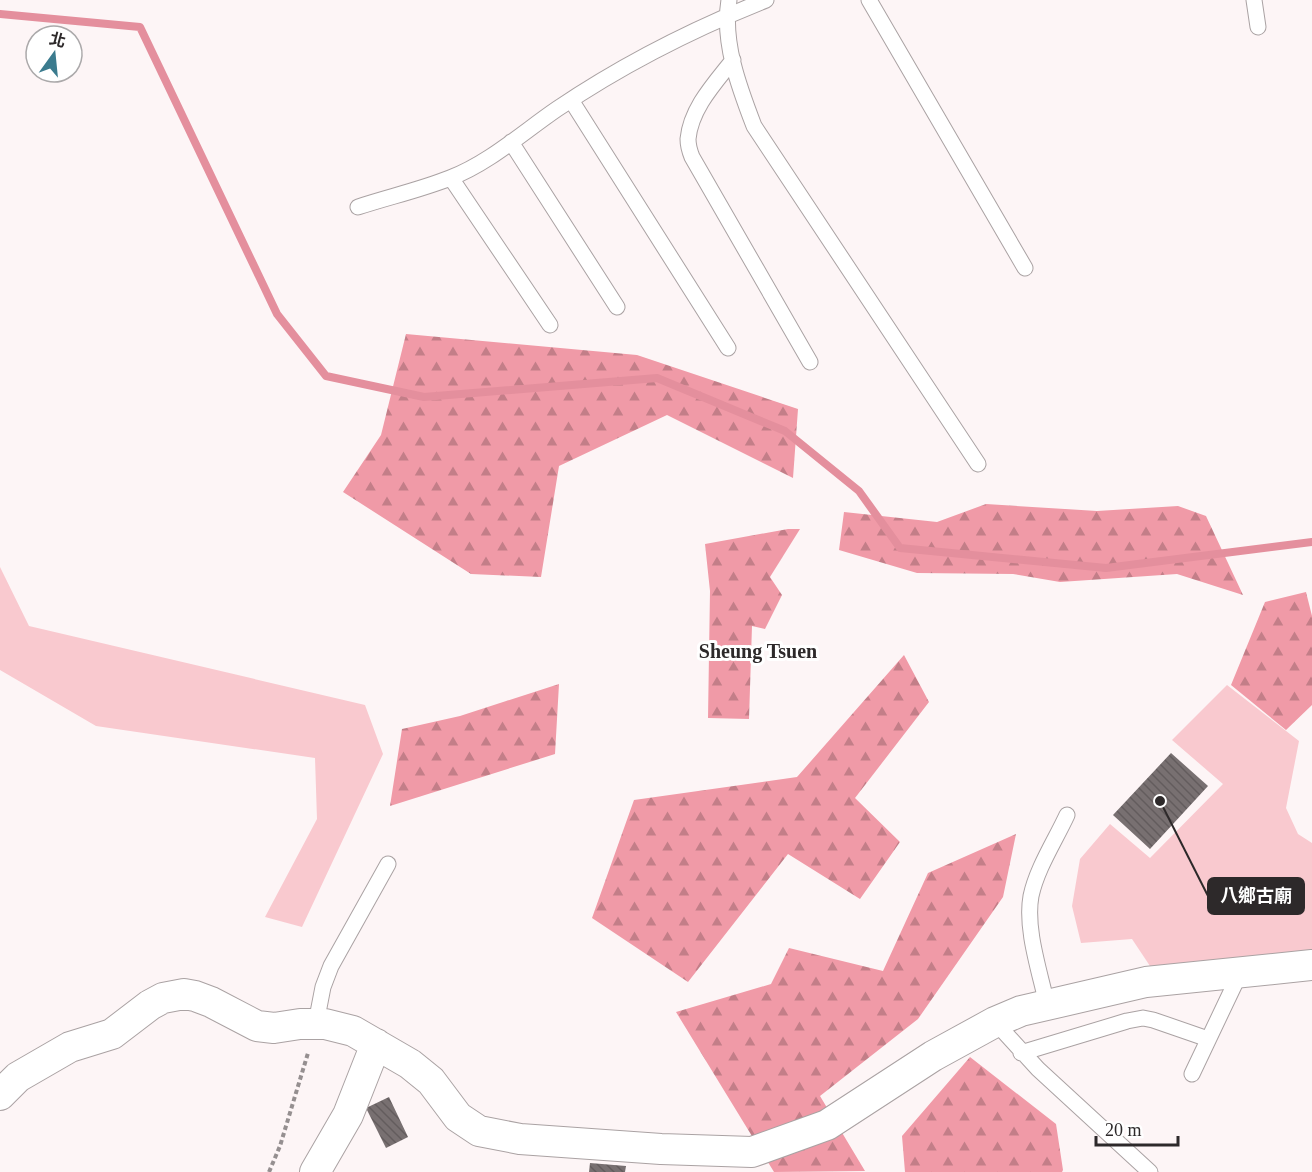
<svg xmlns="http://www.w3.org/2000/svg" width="1312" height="1172" font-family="'Times New Roman','Noto Sans TC',serif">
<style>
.green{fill:#f9c9cf}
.forest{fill:url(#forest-firs)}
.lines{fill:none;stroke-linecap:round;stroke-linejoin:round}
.stream{stroke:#e48f9d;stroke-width:8}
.building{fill:url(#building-back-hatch)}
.service-casing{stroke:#aaa2a3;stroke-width:17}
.minor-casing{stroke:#aaa2a3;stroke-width:32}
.path{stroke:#958f90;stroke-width:4;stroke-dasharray:4.5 3;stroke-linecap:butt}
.service{stroke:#fff;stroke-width:15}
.minor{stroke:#fff;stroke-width:30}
.labels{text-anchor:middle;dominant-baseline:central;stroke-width:6;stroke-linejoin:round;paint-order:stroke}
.quarter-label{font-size:20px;font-weight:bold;fill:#2d292a;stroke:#fff}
.leader{fill:none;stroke:#2d292a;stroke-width:2}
.callout-dot{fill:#2d292a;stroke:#fff;stroke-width:2}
.callout{fill:#2d292a;stroke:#2d292a;stroke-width:2}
.callout-label{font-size:18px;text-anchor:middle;font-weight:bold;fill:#fff}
</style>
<defs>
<pattern id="forest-firs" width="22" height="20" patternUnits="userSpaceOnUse" patternTransform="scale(1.5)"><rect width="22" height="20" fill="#f09aa7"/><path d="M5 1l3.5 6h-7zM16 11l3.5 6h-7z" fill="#c37e88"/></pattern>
<pattern id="building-back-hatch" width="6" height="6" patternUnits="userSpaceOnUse" patternTransform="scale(1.5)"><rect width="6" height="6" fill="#787071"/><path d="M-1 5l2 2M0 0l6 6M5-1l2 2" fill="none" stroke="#635c5d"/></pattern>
</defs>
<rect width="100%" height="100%" fill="#fdf5f6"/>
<path class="green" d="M0 567 29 626 365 705 383 754 302 927 265 917 317 819 315 758 96 726 0 670Z
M1227 685 1299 741 1286 808 1298 834 1312 843V951L1150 966 1132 939 1081 943 1072 906 1080 859 1110 824 1150 858 1223 784 1172 740Z"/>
<path class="forest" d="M406 334 637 355 798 409 793 478 667 415 559 466 541 577 471 574 343 492 381 435Z
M986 504 1097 511 1178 506 1206 516 1243 595 1177 574 1060 582 1013 574 917 573 839 550 844 512 937 522Z
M788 529H800L770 577 782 595 765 629 752 626 749 719 708 718 710 591 705 544Z
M1306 592 1312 616V705L1286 730 1231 685 1265 602Z
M904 655 929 702 855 798 900 842 860 899 788 854 688 982 592 918 634 800 797 777Z
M559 684 555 754 390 806 402 729 460 716Z
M1016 834 1003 897 918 1019 820 1096 865 1171 774 1172 676 1012 771 984 789 948 883 971 928 873Z
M970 1057 1056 1124 1063 1170 1062 1172H905L902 1136Z"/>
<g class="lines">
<path class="stream" d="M0 14 140 27 277 314 326 376 424 397 657 378 785 431 859 491 900 548 1106 568 1312 542"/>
</g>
<path class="building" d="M1171 753 1208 786 1150 849 1113 815Z
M389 1097 408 1137 386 1148 366 1108Z
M590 1163 626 1166 625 1172H589Z"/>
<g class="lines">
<g class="service-casing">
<path id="service" d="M729 0C722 42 739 87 754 126L978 464
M869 0 1025 268
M1254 0 1258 27
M733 60C715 83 691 108 688 139 688 144 690 152 692 157L810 362
M571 100 728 348
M511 142 617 307
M451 178 550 325
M358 207C388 197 420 190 450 178 489 163 522 133 557 109 622 65 693 29 766 0
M1047 1005C1040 972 1025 929 1031 896 1037 868 1055 841 1067 815
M995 1022 1038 1069 1150 1172
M316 1023 323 987 331 966 388 864
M1021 1053 1127 1021 1143 1018 1153 1020 1208 1039
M1192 1074 1240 973"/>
</g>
<g class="minor-casing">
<path id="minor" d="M0 1095 18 1077 70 1047 112 1034 150 1005 163 998 184 994 195 996 211 1002 257 1026 274 1028 300 1024H325L353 1031 410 1064 431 1081 458 1117 479 1131 520 1139 661 1149 752 1152 827 1125 933 1056 995 1022 1021 1011 1146 982 1312 965
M315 1172 348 1115 376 1044"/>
</g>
<path class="path" d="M269 1172 280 1146 308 1053"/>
<use href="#service" class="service"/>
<use href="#minor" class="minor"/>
</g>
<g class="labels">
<g class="quarter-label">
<text x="758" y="651">Sheung Tsuen</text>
</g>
</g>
<path class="leader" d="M1160 801L1208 896"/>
<circle class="callout-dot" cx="1160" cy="801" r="6"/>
<rect class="callout" x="1208" y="878" width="96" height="36" rx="6"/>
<g class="callout-label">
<text x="1256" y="902">八鄉古廟</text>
</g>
<g transform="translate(54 54) rotate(15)"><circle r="28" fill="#ffffff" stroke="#aba9aa" stroke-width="1.5"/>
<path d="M0-4.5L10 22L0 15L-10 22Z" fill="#3b7b8e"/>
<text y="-9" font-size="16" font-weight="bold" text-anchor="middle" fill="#2d292a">北</text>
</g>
<path d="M1096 1136v9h82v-9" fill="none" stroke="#2d292a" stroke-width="3"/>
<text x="1105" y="1136" font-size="18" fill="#2d292a" stroke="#ffffff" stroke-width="4.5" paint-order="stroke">20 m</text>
</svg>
